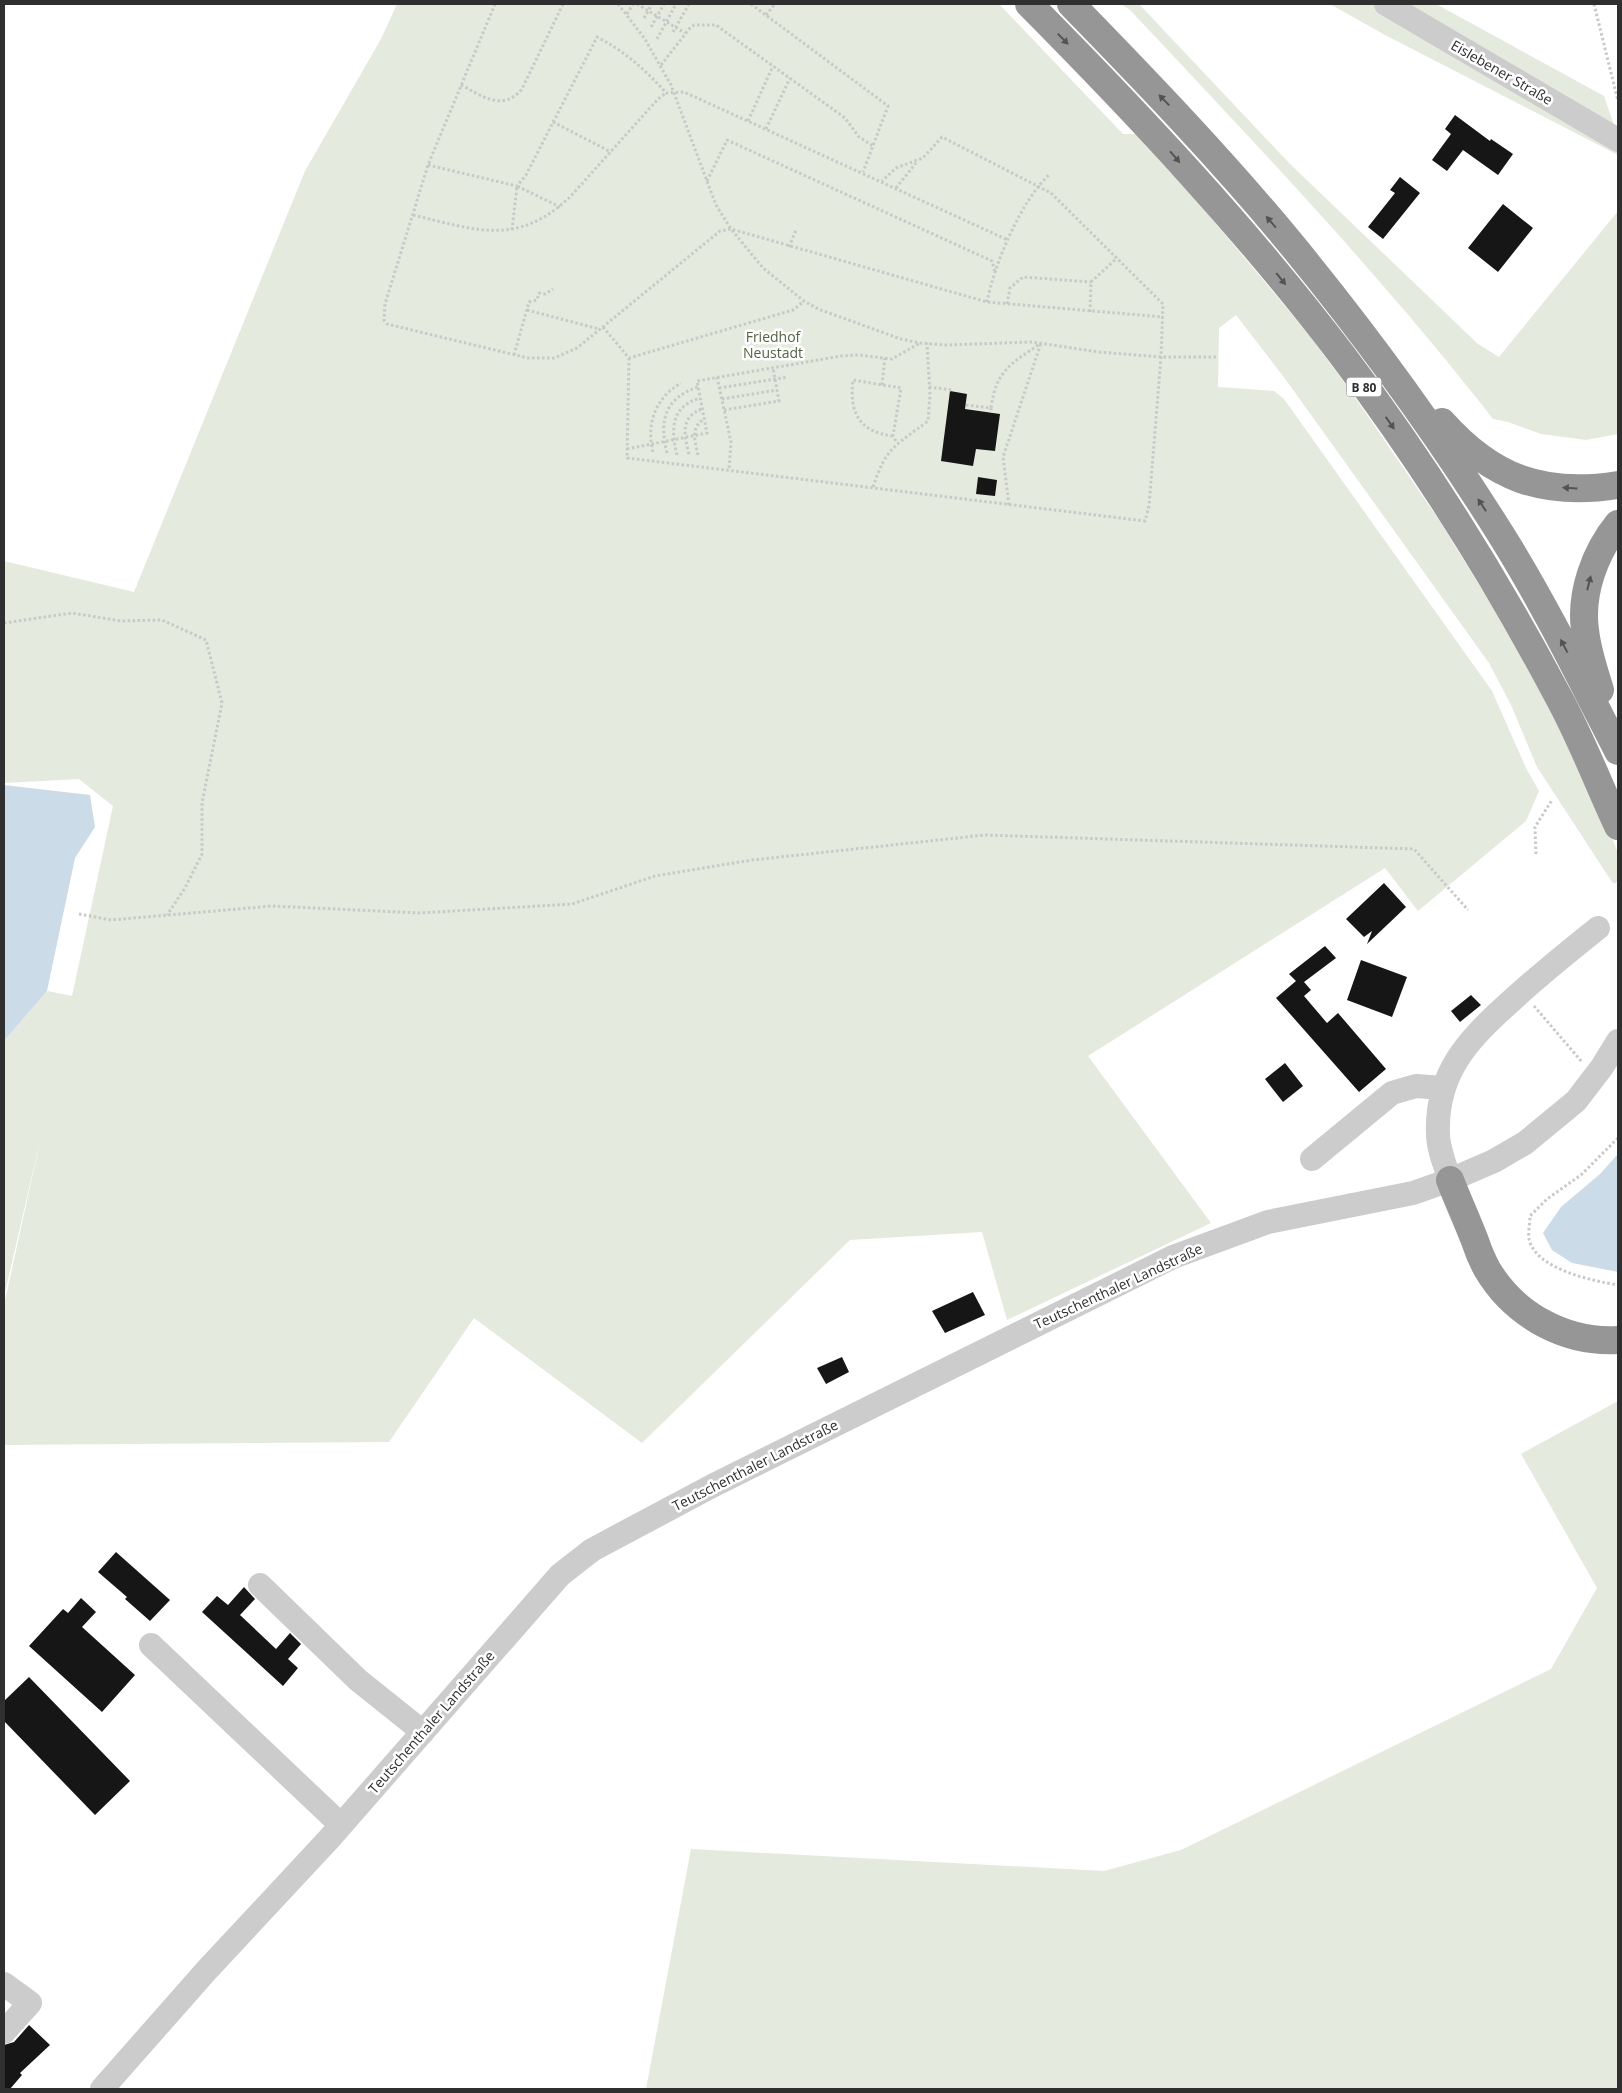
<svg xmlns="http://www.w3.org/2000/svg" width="1622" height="2093" font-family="'Open Sans',sans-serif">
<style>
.green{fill:#e4eade}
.water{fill:#ccdbe8}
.building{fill:#161616}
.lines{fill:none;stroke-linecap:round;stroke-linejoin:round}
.path{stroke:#c9c9c9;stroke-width:3;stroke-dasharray:2.5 2.5;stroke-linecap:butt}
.minor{stroke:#ccc;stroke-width:24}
.highway{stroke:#969696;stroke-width:28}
.oneway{fill:#535353}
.labels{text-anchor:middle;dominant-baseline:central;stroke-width:5;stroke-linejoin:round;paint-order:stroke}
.shield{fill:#fff;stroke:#6d6d6d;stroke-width:1}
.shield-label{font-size:12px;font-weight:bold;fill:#2f2f2f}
.street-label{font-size:14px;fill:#2f2f2f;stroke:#fff}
.park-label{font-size:14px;fill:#4f6641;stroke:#fff}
</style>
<rect width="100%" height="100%" fill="#fff"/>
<path class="green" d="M397 4H999L1123 134H1141L1309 335 1352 393 1441 523 1509 634 1550 709 1602 813 1618 853V879L1615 884 1612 882 1537 767 1511 705 1489 663 1286 380 1236 315 1219 328 1218 387 1274 391 1284 399 1492 691 1526 768 1539 791 1526 821 1418 911 1385 868 1088 1056 1211 1223 1007 1320 982 1232 850 1240 642 1443 474 1318 389 1442 4 1445V1305L43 1128 4 1297V1041L47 991 72 996 113 806 79 779 4 783V561L134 592 305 171 381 39Z
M1121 4H1139L1290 164 1478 344 1499 357 1618 211V434L1586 440 1541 434 1508 422 1493 419C1381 275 1255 143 1130 10Z
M1330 4H1436L1604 96 1618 137V155L1385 35Z
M1618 1401V2089H646L691 1849 1104 1871 1181 1850 1551 1669 1597 1588 1521 1454Z"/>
<path class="water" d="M4 785 90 795 95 827 75 858 47 991 4 1041Z
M1618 1154V1272L1572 1263 1552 1250 1543 1233 1561 1207 1600 1174Z"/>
<path class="building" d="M1455 115 1490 141 1491 139 1513 154 1498 175 1463 150 1447 171 1432 160 1451 134 1445 129Z
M1400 177 1420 193 1383 239 1368 227 1395 193 1390 190Z
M1503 204 1533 228 1498 272 1468 248Z
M950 391 967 394 965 409 1000 414 995 451 976 449 973 466 941 461Z
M978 477 997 480 995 496 976 494Z
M1384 883 1406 907 1367 944 1372 931 1364 937 1346 919Z
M1325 946 1336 958 1304 982 1311 990 1304 996 1327 1023 1338 1013 1386 1069 1359 1092 1276 998 1296 981 1289 974Z
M1361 960 1407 977 1392 1017 1347 1000Z
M1471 995 1481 1005 1460 1022 1451 1011Z
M1285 1063 1303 1086 1283 1102 1265 1079Z
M973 1292 985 1315 945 1333 932 1311Z
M842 1357 849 1372 826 1384 817 1368Z
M116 1552 170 1600 150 1621 125 1599 127 1597 98 1572Z
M244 1587 255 1599 240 1615 276 1649 290 1633 301 1644 288 1659 298 1668 283 1686 202 1612 217 1596 228 1605Z
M81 1598 96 1612 82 1627 135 1675 102 1712 29 1646 63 1609 68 1613Z
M29 1677 130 1781 95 1815 4 1721V1701Z
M29 2025 50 2045 20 2073 22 2075 10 2089H4V2045L14 2042Z"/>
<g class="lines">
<path class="path" d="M495 4 428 165 385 304 384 320 387 324 528 358H554L577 348 720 231 731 229 987 302 1163 317
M618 4 645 39 671 85 716 205 731 229 763 268 804 301 818 309 901 339 920 343 946 345 1032 342 1099 352 1161 357H1218
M637 4 685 33
M751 4 888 106 863 172
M1594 4 1618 101
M627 14 633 4
M766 15 775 4
M644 18 652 4
M651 27 664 4
M673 32 689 4
M657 39 676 4
M661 65 690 28 694 25H716L845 118 859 137 873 146
M461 85C482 96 503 112 522 89L563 4
M748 121 773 66
M553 122 611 152
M766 129 790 78
M428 165 517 186 526 175 597 37C624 51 646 70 666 93L684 92 1008 240
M707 181 727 140 992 261 995 272
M896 188 916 163
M413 215C476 230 517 247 570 197L658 99 666 93
M512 230 517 186 560 207
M789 247 796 230
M987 302C994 265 1021 200 1050 174
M1007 304 1010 288 1023 277 1091 282
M527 310 599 329
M1090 312 1091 282 1117 258
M603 327 629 358 793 310 804 301
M514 355 529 302 537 300 539 293 545 294 553 289
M629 358 627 458 1145 521 1149 506 1161 357 1163 304 1051 193 942 137 923 158 896 168 882 181
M717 377 731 442 729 470
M882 385 885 358
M929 387 952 390
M719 388 788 377
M722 399 777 390
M966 405 991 408V413
M991 408C996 370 1011 364 1041 343
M724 410 779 401 773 368
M893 436C859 432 849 412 853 380L901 388 893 436 897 443
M627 449 707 433 697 381 841 356 858 355 892 359 920 343
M653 452C646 424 655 398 681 383
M667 453C659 422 664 398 698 387
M689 454C684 435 680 417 702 409
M677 455C671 430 670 407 700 398
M698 455C695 441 690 428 704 419
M873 487C886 446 897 445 928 421L930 395 927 343
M1009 505 1003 457 1041 343
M4 623 72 613 121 621 162 620 206 640 222 703 202 803V854L185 888 167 915
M1536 854 1535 827 1552 800
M79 914 111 920 272 906 420 913 572 904 655 876 752 860 985 835 1414 849 1468 910
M1534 1006 1582 1062
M1618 1138 1581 1175 1547 1199 1530 1216C1530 1223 1528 1232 1529 1239 1535 1269 1593 1281 1618 1285"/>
<path class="minor" d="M1386 4 1618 140
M1312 1159 1392 1093 1416 1086 1443 1088
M1450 1180C1445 1165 1438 1149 1438 1133 1436 1072 1469 1039 1510 1002 1538 976 1568 952 1598 928
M260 1585 358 1680 423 1732
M151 1645 341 1825
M4 1984 30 2003 4 2032
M102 2089 206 1971 329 1839 560 1575 592 1550 712 1486 1173 1257 1268 1222 1413 1193 1450 1180 1494 1161 1525 1143 1576 1101 1602 1067 1618 1041"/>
<path class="highway" d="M1029 4C1139 115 1247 230 1342 355 1422 461 1496 579 1558 696 1581 738 1598 783 1618 826
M1071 4C1147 82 1223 161 1292 245 1369 339 1441 438 1505 541 1547 609 1582 681 1618 751
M1442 422C1492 478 1543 497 1618 485
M1600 690C1594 671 1587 650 1585 630 1580 593 1595 552 1618 524
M1450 1180C1458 1201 1467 1220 1475 1241 1478 1250 1482 1260 1487 1269 1514 1315 1565 1343 1618 1340"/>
</g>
<defs><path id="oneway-solid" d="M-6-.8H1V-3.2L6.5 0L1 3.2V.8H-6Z" transform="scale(1.25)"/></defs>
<g class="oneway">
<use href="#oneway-solid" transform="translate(1063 39) rotate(46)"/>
<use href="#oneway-solid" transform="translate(1164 100) rotate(-134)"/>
<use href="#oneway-solid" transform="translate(1175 157) rotate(49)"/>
<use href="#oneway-solid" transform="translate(1271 222) rotate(-131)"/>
<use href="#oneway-solid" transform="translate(1281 279) rotate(51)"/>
<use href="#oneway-solid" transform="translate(1390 423) rotate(55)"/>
<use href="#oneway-solid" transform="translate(1570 488) rotate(-177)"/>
<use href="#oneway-solid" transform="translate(1482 505) rotate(-123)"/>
<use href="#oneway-solid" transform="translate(1589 583) rotate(-76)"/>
<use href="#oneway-solid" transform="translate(1564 646) rotate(-118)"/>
</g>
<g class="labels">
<rect class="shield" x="1346.5" y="377.5" width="35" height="19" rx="4"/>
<g class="shield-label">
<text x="1364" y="387">B 80</text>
</g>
<g class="street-label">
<text transform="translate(1502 72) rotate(30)">Eislebener Straße</text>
<text transform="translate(1118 1286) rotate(-25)">Teutschenthaler Landstraße</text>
<text transform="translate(755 1465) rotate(-27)">Teutschenthaler Landstraße</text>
<text transform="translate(431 1722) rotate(-49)">Teutschenthaler Landstraße</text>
</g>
<g class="park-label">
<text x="773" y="336">Friedhof<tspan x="773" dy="16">Neustadt</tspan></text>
</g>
</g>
<rect width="1622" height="2093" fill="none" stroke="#2f2f2f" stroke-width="10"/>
</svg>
